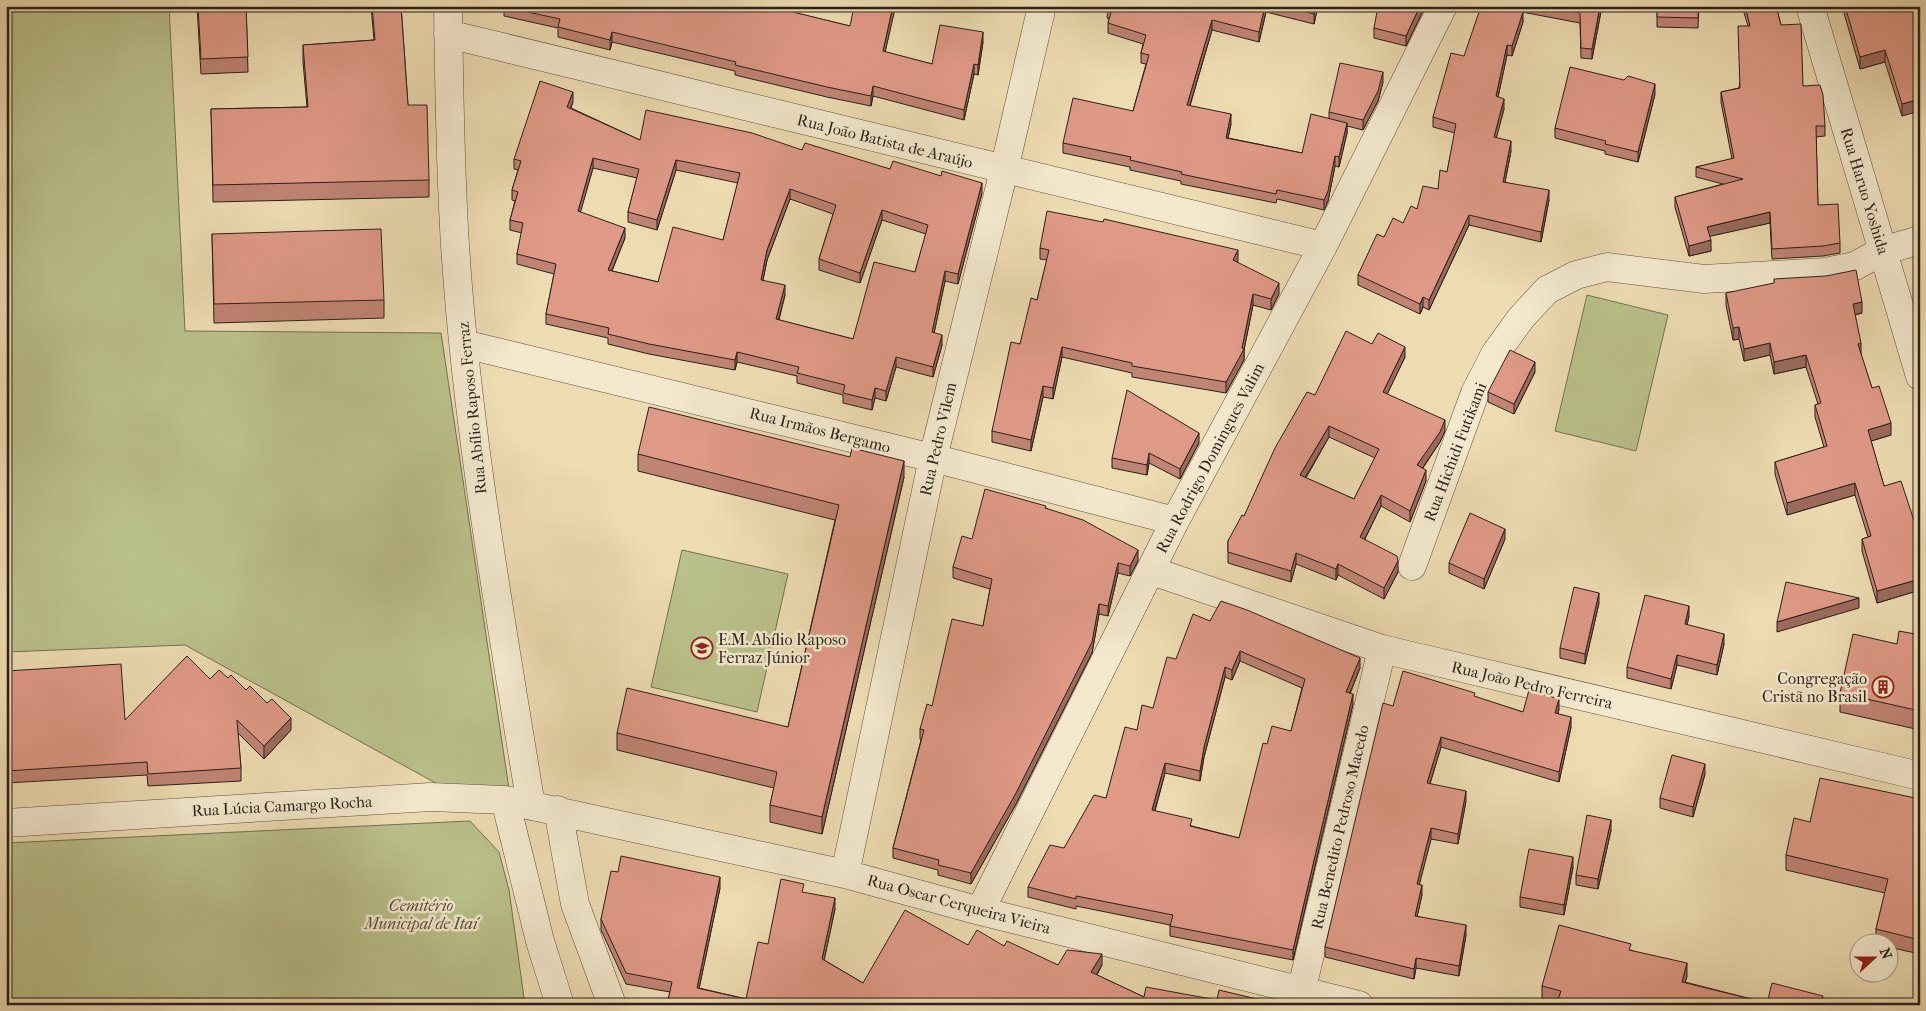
<svg xmlns="http://www.w3.org/2000/svg" width="1926" height="1011" font-family="'IM FELL French Canon',serif">
<style>
.green{fill:#bac08b;stroke:#727052}
.lines{fill:none;stroke-linecap:round;stroke-linejoin:round}
.minor-casing{stroke:#5c4e40;stroke-width:29}
.minor{stroke:#f3e8cd;stroke-width:28}
.wall{fill:#c08474;stroke:#2b1f1a;fill-rule:evenodd}
.shaded-wall{fill:#9c6b5e;stroke:#2b1f1a}
.building{fill:#df9987;stroke:#2b1f1a;fill-rule:evenodd}
.labels{text-anchor:middle;dominant-baseline:central;stroke-width:5;stroke-linejoin:round;paint-order:stroke}
.street-label{font-size:16px;fill:#2b1f1a;stroke:#f3e8cd}
.poi-label{font-size:16px;fill:#2b1f1a;stroke:#f3e8cd;text-anchor:start}
.park-label{font-size:16px;font-style:italic;fill:#564f3c;stroke:#f3e8cd}
</style>
<rect width="100%" height="100%" fill="#eddbb2"/>
<filter id="stains"><feTurbulence type="fractalNoise" baseFrequency=".004" numOctaves="4"/><feColorMatrix values="0 0 0 0 .2 0 0 0 0 .09 0 0 0 0 .02 0 0 0 .5 -.17"/></filter>
<radialGradient id="worn" r=".72"><stop offset=".6" stop-color="#630" stop-opacity="0"/><stop offset="1" stop-color="#630" stop-opacity=".3"/></radialGradient>
<path class="green" d="M6 6H169L185 331 441 333 509 789 441 786 185 645 6 652Z
M1587 295 1668 315 1636 451 1555 431Z
M682 550 788 574 757 712 651 687Z
M470 821 499 852 509 890 525 1005H6V843Z"/>
<g class="lines">
<g class="minor-casing">
<path id="minor" d="M448 6C449 86 450 166 455 245 467 433 501 620 531 806
M1810 6 1920 376
M448 34 1323 246
M464 344 933 458 1175 521
M1412 566 1475 393 1495 354 1521 318 1547 290 1576 275 1607 267 1704 279 1825 272 1855 266 1882 251 1920 240
M1152 571 1382 649 1920 776
M505 800 540 941 560 1005
M558 810 575 904 612 1005
M6 823 431 797 505 800 845 874 980 911 1359 1005
M845 874 933 458 1004 170 1042 6
M980 911 1175 521 1323 246 1443 6
M1298 1005 1382 649"/>
</g>
<use href="#minor" class="minor"/>
</g>
<path class="wall" d="M197 6H246L248 72 201 74Z
M371 6H401L408 105 429 180V197L213 202 211 109 307 107 303 62V45L374 40Z
M504 6 795 13 850 26 895 6 885 52 932 64 983 42 978 75 974 74 964 120 873 96 871 106 827 97 735 75V71L612 42 610 50 558 37V28L504 16Z
M1108 6H1318L1314 24 1266 12 1259 42 1212 30 1190 106 1231 124 1228 138 1302 153 1329 119V112L1383 82 1378 101 1363 130 1347 126V133L1339 167 1335 166 1328 201 1324 210 1277 199 1276 203 1181 184V181L1130 170V167L1063 153V143L1133 111 1146 64 1141 63V53L1143 44 1108 33V23L1109 18H1107Z
M1422 6V13L1406 46 1374 38V28Z
M1522 6H1602L1592 59 1581 58 1580 23 1522 12 1523 22 1512 56 1507 55 1498 97 1504 109 1496 138 1511 151 1505 182 1549 200 1541 242 1469 225 1429 310 1423 307 1420 314 1358 285V275L1384 237 1403 223 1438 189 1447 172 1455 133 1433 127V117L1464 56 1522 12Z
M1657 6H1699L1698 28 1657 27Z
M1742 6H1776L1781 25 1803 86 1825 126V136L1816 137 1818 205 1840 243V253L1823 256 1772 259 1770 223 1709 236 1711 251 1689 256 1675 207V197L1723 184 1696 177V167L1732 159 1721 102V92L1739 88 1748 26Z
M1842 6H1920L1902 116 1885 62 1860 69Z
M1655 94 1638 162 1605 154V151L1555 138V128Z
M573 102 571 108 640 140 802 150 890 169 982 193 958 284 945 281 934 333 942 345 933 377 896 367 886 401 875 398 872 410 843 403V395L797 383V376L737 362 735 370 649 354 608 344V338L546 324V314L554 274 517 264V254L522 233 510 230V220L515 201 512 200V190L518 170 514 169V159ZM593 168 637 178 628 212V222L657 230 676 170 738 183 723 240 658 282 612 271 625 238 580 212ZM790 199 833 214 819 259V270L860 283 882 220 926 234 915 272 853 339 779 320 785 295 763 280 767 260Z
M212 234 384 300V318L214 323Z
M1040 248 1238 261 1237 262 1279 294 1271 310 1253 305 1244 349V360L1226 393 1132 377V373L1062 357 1053 399 1043 397 1031 451 992 442V431L1020 344 1037 300 1047 260 1040 259Z
M1726 293 1862 313 1855 315 1861 355 1872 388 1891 435 1871 441 1884 486 1920 539V590L1877 603 1862 551V539L1868 537 1855 495 1787 515 1775 474V462L1824 447 1815 417V405L1818 404 1806 367 1774 374 1770 355 1744 361 1739 339 1733 340 1726 305Z
M1372 344 1405 357 1387 394 1445 431 1440 442 1423 468 1426 481 1410 522 1381 506 1365 539 1398 572 1384 599 1338 575 1336 580 1296 564 1291 582 1228 563V541L1244 516ZM1329 437 1375 458 1354 499 1306 478Z
M1535 372 1514 414 1488 402V392Z
M1199 443 1180 479 1149 463 1147 475 1112 468V458Z
M638 454 904 477 822 834 770 822V805L774 788 617 750V733L788 727 835 520 638 471Z
M1046 508 1138 561 1130 576 1118 573 1108 616 1099 614 1092 653 1016 804 971 884 938 875V870L893 858V848L921 740 920 739V729L932 706 983 626 990 589 953 578V567L972 539Z
M1505 539 1484 589 1449 573V563Z
M1599 603 1585 664 1560 658V648Z
M1689 616 1687 625 1724 644 1717 675 1677 665 1671 689 1627 678V667Z
M1210 621 1360 668 1350 694 1353 704 1293 960 1170 936V925L1076 906V909L1028 897V887L1064 848 1106 798 1137 730 1153 708ZM1240 661 1302 688 1291 731 1267 744 1239 838 1192 826 1155 811 1165 773 1200 781 1204 757 1225 677 1232 680Z
M1920 635V730L1840 712V693L1897 644Z
M6 671 125 720 210 679 228 678 246 690 291 730 264 759 238 733 241 768V781L148 786 147 775 6 783Z
M1475 697 1523 712 1559 709 1558 713 1571 727 1559 782 1441 747 1430 784 1466 801 1458 844 1431 839 1419 884 1422 895 1417 916 1466 935 1459 976 1416 968 1414 979 1325 957V947L1393 706Z
M1705 774 1693 817 1660 808V798Z
M1920 799V954L1888 947V944H1876V929L1885 893 1786 870V855L1810 822Z
M1611 830 1598 889 1576 885V875Z
M1573 867 1564 915 1520 907V897Z
M618 872 720 888 699 988 746 999 768 944 804 893 835 909 824 960 863 983 968 945 1004 946 1058 965H1102L1097 975 1144 997 1217 1000 1282 1005H667L670 992 626 984 601 930V919Z
M1631 950 1687 976 1685 982 1767 1003 1823 1005 1557 1003 1542 998V986Z"/>
<path class="shaded-wall" d="M794 6H797L793 22V12Z
M893 6H895V9L883 61V51Z
M1265 6H1266V12L1259 42V32Z
M1315 6H1318L1314 24V14Z
M1420 6H1422V13L1406 46V36Z
M1600 6H1602L1592 59V49Z
M1523 12V22L1512 56V46Z
M1212 20V30L1187 115V105Z
M612 32V42L610 50V40Z
M983 32V42L978 75V65Z
M1507 45V55L1496 106V96Z
M1885 50V62L1860 69V57Z
M974 64V74L964 120V110Z
M1383 72V82L1378 101 1363 130V120Z
M1655 84V94L1638 162V152Z
M873 86V96L871 106V96Z
M573 92V102L567 117V107Z
M1504 99V109L1494 147V137Z
M1920 99V111L1902 116V104Z
M1231 114V124L1226 147V138Z
M1347 123V133L1339 167V157Z
M1511 141V151L1503 192V182Z
M1335 156V166L1328 201 1324 210V200Z
M593 158V168L578 221V211Z
M676 160V170L657 230V220Z
M982 183V193L958 284V274Z
M790 189V199L767 260 761 290V280L767 250Z
M1549 190V200L1541 242V232Z
M882 210V220L860 283V273Z
M1770 212V223L1707 237V227Z
M1469 215V225L1429 310V300Z
M625 228V238L608 280V270Z
M1711 240V251L1689 256V246Z
M1238 250V261L1233 271V260Z
M945 271V281L932 343V332Z
M1279 283V294L1271 310V299Z
M785 285V295L776 329V319Z
M1253 294V305L1244 350V349V360L1226 393V382L1242 348Z
M1423 297V307L1420 314V304Z
M1862 302V313L1853 315V304Z
M1739 327V339L1733 340V328Z
M942 335V345L933 377V367Z
M1770 343V355L1744 361V349Z
M1861 343V355L1858 344Z
M1062 347V357L1053 399V388Z
M1405 347V357L1383 403V392Z
M737 352V362L735 370V360Z
M1806 355V367L1774 374V362Z
M896 357V367L886 401V391Z
M1535 362V372L1514 414V404Z
M1043 386V397L1031 451V440Z
M875 388V398L872 410V400Z
M1445 420V431L1440 442 1417 476V465Z
M1891 423V435L1868 442V430Z
M1329 426V437L1300 486V475Z
M1199 433V443L1180 479V469Z
M1149 453V463L1147 475V465Z
M904 461V477L822 834V817Z
M1426 470V481L1410 522V511Z
M1855 483V495L1787 515V503Z
M1381 495V506L1360 548V537Z
M1505 529V539L1484 589V579Z
M1138 550V561L1130 576V566Z
M1296 553V564L1291 582V571Z
M1398 561V572L1384 599V588Z
M1118 563V573L1108 616V606Z
M1338 564V575L1336 580V569Z
M1920 579V590L1877 603V591Z
M1599 593V603L1585 664V654Z
M1859 598V608L1777 632V622Z
M1099 604V614L1092 653 1016 804 971 884V873Z
M1689 606V616L1685 634V624Z
M1724 634V644L1717 675V665Z
M1240 651V661L1232 680V670Z
M1677 655V665L1671 689V679Z
M1360 658V668L1346 702V692Z
M1225 667V677L1204 757 1200 781V771L1204 747Z
M1353 694V704L1293 960V950Z
M1559 699V709L1555 723V713Z
M1571 717V727L1559 782V772Z
M291 718V730L264 759V746Z
M1441 737V747L1427 793V783Z
M1165 763V773L1152 820V810Z
M1705 764V774L1693 817V807Z
M1466 791V801L1458 844V834Z
M1611 820V830L1598 889V879Z
M1431 828V839L1417 894V884Z
M1573 857V867L1564 915V905Z
M720 877V888L697 999V988Z
M1422 885V895L1415 926V916Z
M835 898V909L822 970V959Z
M1466 925V935L1459 976V966Z
M1102 954V965L1091 983V972Z
M1416 958V968L1414 979V969Z
M1687 963V976L1682 994V982Z"/>
<path class="building" d="M198 6H246L248 57 201 59Z
M372 6H401L408 105H427L429 180 213 185 211 109 308 107 303 45 375 40Z
M794 6 793 12 850 26 854 6H893L883 51 932 64 940 25 983 32 978 65 974 64 964 110 873 86 871 96 827 87 735 65 736 62 612 32 610 40 558 27 560 19 504 7Z
M1108 6H1265L1259 32 1212 20 1187 105 1231 114 1226 138 1302 153 1311 114 1347 123 1339 157 1335 156 1328 191 1324 200 1277 190 1276 194 1181 174 1182 172 1130 160 1131 157 1063 143 1073 98 1133 111 1149 55 1141 53 1146 35 1108 23 1112 9 1107 8Z
M1283 6H1315L1314 14Z
M1378 6H1420L1406 36 1374 28Z
M1481 6H1505L1523 12 1512 46 1507 45 1496 96 1504 99 1494 137 1511 141 1503 182 1549 190 1541 232 1469 215 1429 300 1423 297 1420 304 1358 275 1377 234 1384 237 1393 218 1403 223 1411 206 1417 209 1423 186 1438 189 1440 170 1447 172 1456 124 1433 117 1451 53 1464 56Z
M1546 6H1600L1592 49 1581 48 1580 13Z
M1657 6H1698V18L1657 17Z
M1745 6H1776L1781 25 1801 24 1803 86 1820 85 1823 95 1825 126H1816L1818 205 1838 204 1840 243 1823 246 1772 249 1770 212 1707 227 1711 240 1689 246 1675 197 1743 179 1696 167 1734 158 1721 92 1740 88 1738 26H1750Z
M1845 6H1920V99L1902 104 1885 50 1860 57Z
M1340 63 1383 72 1378 91 1363 120 1329 112Z
M1570 67 1624 80 1628 76 1655 84 1638 152 1605 144 1606 141 1555 128Z
M540 81 573 92 567 107 640 140 646 110 752 133 802 150 805 143 890 169 893 161 941 176 942 171 982 183 958 274 945 271 932 332 942 335 933 367 896 357 886 391 875 388 872 400 843 393 845 385 797 373 799 367 737 352 735 360 649 344 608 334 609 328 546 314 556 264 517 254 523 223 510 220 518 192 512 190 521 161 514 159ZM593 158 639 169 628 212 657 220 676 160 740 173 723 240 673 227 658 282 608 270 625 228 578 211ZM790 189 836 205 819 259 860 273 882 210 928 225 915 272 874 262 853 339 776 319 785 285 761 280 767 250Z
M1047 211 1103 222 1104 219 1238 250 1233 260 1279 283 1271 299 1253 294 1242 348 1244 349 1226 382 1132 366V363L1062 347 1053 388 1043 386 1031 440 992 431 1011 342 1020 344 1031 298 1037 300 1049 250 1040 248Z
M381 229 384 300 214 304 212 234Z
M1856 270 1862 302 1853 304 1861 343 1858 344 1872 388 1879 386 1891 423 1868 430 1884 486 1901 481 1920 539V579L1877 591 1862 539 1871 536 1855 483 1787 503 1775 462 1827 446 1815 405 1821 403 1806 355 1774 362 1770 343 1744 349 1739 327 1733 328 1726 293 1774 283V279L1826 276Z
M1346 331 1372 344 1378 333 1405 347 1383 392 1445 420 1440 432 1417 465 1426 470 1410 511 1381 495 1360 537 1397 556 1398 561 1384 588 1338 564 1336 569 1296 553 1291 571 1228 552V541L1242 515 1244 516 1275 448 1307 392 1315 395ZM1329 426 1379 449 1354 499 1300 475Z
M1510 350 1535 362 1514 404 1488 392Z
M1127 390 1199 433 1180 469 1149 453 1147 465 1112 458Z
M649 407 850 457 852 448 904 461 822 817 770 805 777 772 617 733 627 688 788 727 839 505 638 454Z
M985 489 1046 506 1045 508 1083 520 1138 550 1130 566 1118 563 1108 606 1099 604 1092 642 1016 793 971 873 938 865 939 860 893 848 924 730 920 729 927 704 932 706 952 619 983 626 992 579 953 567 962 536 972 539Z
M1470 513 1505 529 1484 579 1449 563Z
M1786 582 1859 598 1777 622Z
M1574 587 1599 593 1585 654 1560 648Z
M1645 595 1689 606 1685 624 1724 634 1717 665 1677 655 1671 679 1627 667Z
M1221 601 1247 610 1360 658 1346 692 1353 694 1293 950 1170 926 1173 915 1076 896V899L1028 887 1050 845 1064 848 1094 795 1106 798 1125 727 1137 730 1142 705 1153 708 1167 657 1176 659 1193 614 1210 621ZM1240 651 1305 679 1291 731 1272 726 1267 744 1263 743 1239 838 1190 826 1192 819 1152 810 1165 763 1200 771 1204 747 1225 667 1232 670Z
M1899 631 1920 635V711L1840 693 1853 634 1897 644Z
M187 656 210 679 219 670 228 678 231 675 246 690 250 686 267 703 272 699 291 718 264 746 237 720 241 768 148 774 147 762 6 771V671L121 664 125 720Z
M1403 671 1475 693 1474 696 1523 712 1529 690 1559 699 1555 713 1571 717 1559 772 1441 737 1427 783 1466 791 1458 834 1431 828 1417 884 1422 885 1415 916 1466 925 1459 966 1416 958 1414 969 1325 947 1383 703 1393 706Z
M1672 755 1705 764 1693 807 1660 798Z
M1820 778 1920 799V940L1876 929 1888 879 1786 855 1794 818 1810 822Z
M1587 815 1611 820 1598 879 1576 875Z
M1529 849 1573 857 1564 905 1520 897Z
M621 856 720 877 697 988 746 999 758 942 768 944 781 879 804 884 802 892 835 898 822 959 863 983 905 910 968 945 977 930 1004 946 1007 941 1058 965 1067 950 1102 954 1091 972 1144 997 1146 987 1217 1000 1219 990 1282 1005H667L672 982 626 973 601 919 611 871 618 872Z
M1559 925 1631 944 1629 950 1687 963 1682 982 1767 1003 1772 983 1823 996 1821 1005H1556L1561 991 1542 986Z"/>
<defs>
<g id="school-ring" transform="scale(1.125)"><circle r="9.5" fill="#f3e8cd" stroke="#8f2418" stroke-width="1.5"/><path d="M0-5L7-2L0 1L-7-2ZM-4 1L0 2.5L4 1V4Q0 6-4 4Z" fill="#8f2418"/></g>
<g id="building-ring" transform="scale(1.125)"><circle r="9.5" fill="#f3e8cd" stroke="#8f2418" stroke-width="1.5"/><path d="M-4-6H4V6H1V3H-1V6H-4ZM-2.5-4.3h1.7v1.8h-1.7ZM.8-4.3h1.7v1.8H.8ZM-2.5-1h1.7V.8h-1.7ZM.8-1h1.7V.8H.8Z" fill="#8f2418"/></g>
</defs>
<g fill-rule="evenodd">
<use href="#school-ring" x="702" y="648"/>
<use href="#building-ring" x="1883" y="687"/>
</g>
<g class="labels">
<g class="street-label">
<text transform="translate(885 141) rotate(14)">Rua João Batista de Araújo</text>
<text transform="translate(1865 191) rotate(73)">Rua Haruo Yoshida</text>
<text transform="translate(472 408) rotate(-96)">Rua Abílio Raposo Ferraz</text>
<text transform="translate(820 430) rotate(14)">Rua Irmãos Bergamo</text>
<text transform="translate(938 439) rotate(-77)">Rua Pedro Vilem</text>
<text transform="translate(1455 452) rotate(-69)">Rua Hichidi Futikami</text>
<text transform="translate(1210 458) rotate(-62)">Rua Rodrigo Domingues Valim</text>
<text transform="translate(1532 685) rotate(13)">Rua João Pedro Ferreira</text>
<text transform="translate(282 806) rotate(-3)">Rua Lúcia Camargo Rocha</text>
<text transform="translate(1340 827) rotate(-77)">Rua Benedito Pedroso Macedo</text>
<text transform="translate(959 904) rotate(15)">Rua Oscar Cerqueira Vieira</text>
</g>
<g class="poi-label">
<text x="718" y="639">E.M. Abílio Raposo<tspan x="718" dy="18">Ferraz Júnior</tspan></text>
<text x="1867" y="678" text-anchor="end">Congregação<tspan x="1867" dy="18">Cristã no Brasil</tspan></text>
</g>
<g class="park-label">
<text x="421" y="905">Cemitério<tspan x="421" dy="18">Municipal de Itaí</tspan></text>
</g>
</g>
<rect width="1926" height="1011" fill="none" stroke="#eddbb2" stroke-width="25"/>
<rect x="8" y="8" width="1911" height="996" fill="none" stroke="#2b1f1a" stroke-width="2.5"/>
<rect x="12" y="12" width="1901" height="986" fill="none" stroke="#2b1f1a"/>
<g transform="translate(1874 958) rotate(69)"><circle r="24" fill="#f3e8cd" stroke="#a39885"/>
<path d="M0-4L9 19L0 12L-9 19Z" fill="#8f2418"/>
<text y="-8" font-size="14" font-weight="bold" text-anchor="middle" fill="#2b1f1a">N</text>
</g>
<rect width="100%" height="100%" filter="url(#stains)"/>
<rect width="100%" height="100%" fill="url(#worn)"/>
</svg>
